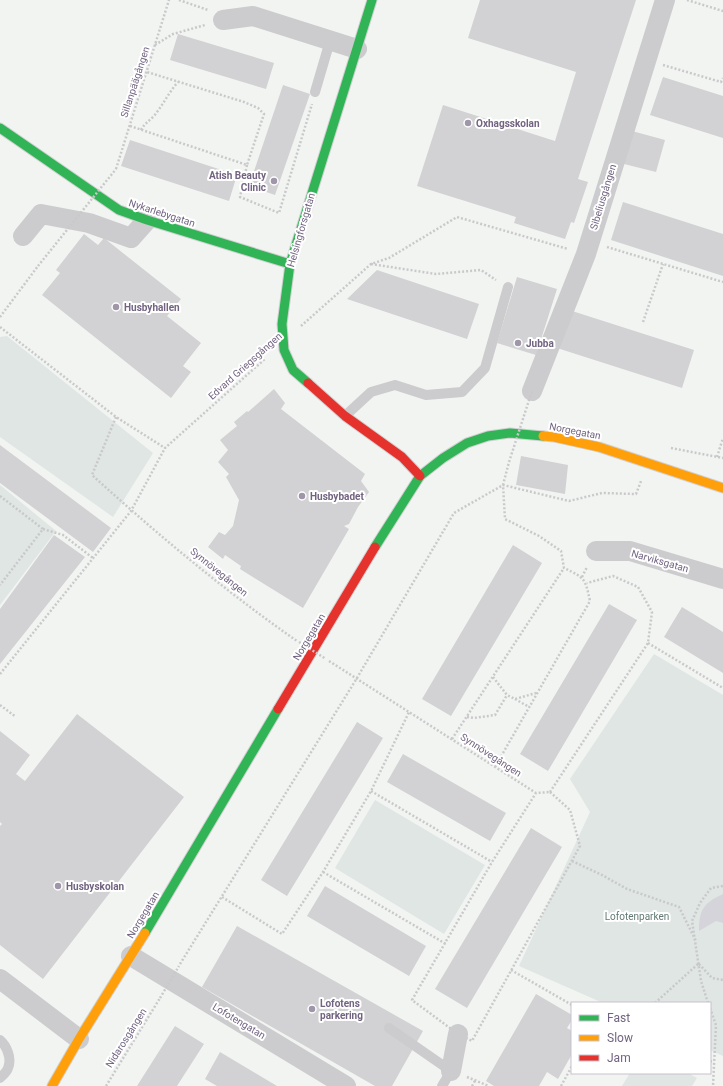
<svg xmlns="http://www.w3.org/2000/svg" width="723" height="1086" font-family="Roboto,sans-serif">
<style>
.green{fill:#dfe6e3}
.water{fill:#d6d4db}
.building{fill:#d2d1d3}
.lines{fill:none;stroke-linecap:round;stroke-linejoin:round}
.fast-casing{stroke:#d1d0d1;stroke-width:11}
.slow-casing{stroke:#d1d0d1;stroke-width:11}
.jam-casing{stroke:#d1d0d1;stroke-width:11}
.path{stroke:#c9c9ca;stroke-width:2.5;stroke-dasharray:2 2;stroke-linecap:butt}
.lane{stroke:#cccbcd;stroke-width:10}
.street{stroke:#cccbcd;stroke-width:20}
.fast{stroke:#30b455;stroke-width:9}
.slow{stroke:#ff9f0a;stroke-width:9}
.jam{stroke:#e5322d;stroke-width:9}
.path-bridge{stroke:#c9c9ca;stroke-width:2.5;stroke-dasharray:2 2;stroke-linecap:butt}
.poi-dot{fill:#9f96a9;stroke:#fff;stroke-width:1.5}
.labels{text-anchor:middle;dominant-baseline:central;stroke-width:4;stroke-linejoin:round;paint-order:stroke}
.street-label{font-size:10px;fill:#726481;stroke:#fff}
.poi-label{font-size:10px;font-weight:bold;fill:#726481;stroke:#fff;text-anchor:start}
.park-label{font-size:10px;fill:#637975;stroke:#fff}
</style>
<rect width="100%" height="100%" fill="#f2f4f2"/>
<path class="green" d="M7 336 153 453 113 517 0 437V337Z
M0 485 56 531 0 605Z
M654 654 723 695V1056L710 1050V1003H603L519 966 590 812 570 779Z
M375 800 485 865 444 934 335 868Z
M630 1073H688L697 1078 692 1086H622Z"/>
<path class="water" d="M723 894V923L716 921 699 931C699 909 704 903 723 894Z"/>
<path class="building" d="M480 0H636L578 179 588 182 574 223 571 222 565 239 514 223 516 217 417 186 443 105 555 141 576 72 468 38Z
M178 34 274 63 266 89 170 60Z
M663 77 723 96V138L650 115Z
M283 85 310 94 275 195 249 186Z
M632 131 665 140 656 172 624 164Z
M130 140 237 175 229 201 121 166Z
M623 202 723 234V276L611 240Z
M84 234 98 245 104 238 181 299 167 316 201 343 183 366 191 372 171 398 42 295 60 273 56 270Z
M377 270 479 304 467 339 347 299Z
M517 277 557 289 536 355 497 343Z
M569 310 694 350 682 388 557 348Z
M274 389 285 403 281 409 365 474 361 481 369 492 358 507 349 524 344 526 349 529 303 608 240 569 241 566 225 555 223 559 208 547 219 532 225 535 233 526 239 500 226 477 229 474 218 462 228 450 220 440 237 426 234 422 247 411 248 412Z
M0 445 111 528 93 552 0 483Z
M521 456 568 465 565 494 516 485Z
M54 535 85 557 0 664V609Z
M513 545 542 563 451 716 422 699Z
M609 604 637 620 548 771 520 754Z
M682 607 723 632V673L664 637Z
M77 714 184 797 43 979 0 945V826L2 824 0 822V731L30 755 16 774 25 781Z
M357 722 383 738 287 896 261 880Z
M403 754 506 813 490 841 387 782Z
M531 828 562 847 467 1008 435 989Z
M325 886 426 946 409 976 307 916Z
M237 926 423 1031 392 1086H375L202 987Z
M536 994 572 1015V1020L567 1028 572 1031V1054L558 1079 547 1072 539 1086H494L486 1081Z
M175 1026 204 1044 177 1086H137Z
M220 1052 277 1086H217L205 1079Z"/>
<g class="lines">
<g class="fast-casing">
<path id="fast" d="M0 128 119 210 147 220 290 264
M308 383 293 370 284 350 282 324 290 264 372 0
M375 547 420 476 443 458 467 443 488 436 510 433 543 436
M145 933 278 709"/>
</g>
<g class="slow-casing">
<path id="slow" d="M543 436 554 437 599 447 723 488
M52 1086 79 1039 145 933"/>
</g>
<g class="jam-casing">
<path id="jam" d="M308 383 345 416 402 457 420 476
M278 709 375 547"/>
</g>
<path class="path" d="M179 0 208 10
M687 0 723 11
M155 45 173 34 205 25
M663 65 721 82 723 78
M130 126 247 165 264 114 258 108 244 102 147 72
M141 130C144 124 149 121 154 116 163 105 169 92 178 82
M247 165 240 197 279 213 312 104
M116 169 169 0
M607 247 723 282
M371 264 436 274 481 270 496 280
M0 317 38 266
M643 322 663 264
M301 326 371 264 389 258 457 217 568 249
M0 327 116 417 165 448
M116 417 92 475C157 534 225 591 297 641
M671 448 723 458
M717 457 723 438
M0 496 43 529 0 585
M43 529 63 535 93 558
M582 577 587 567
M648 643 723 688
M329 661 536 793
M0 674 131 511 165 448 266 358
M493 677 507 695 515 699 536 693
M515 699 529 707
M0 705 16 717
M467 717 474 718 495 715 507 695
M452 739 564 568
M495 767 590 601C585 578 585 578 564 568L561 551 539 536 505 519 503 485 569 501 602 493 636 494 641 481
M371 791 492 862
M550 792 570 810 580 846 472 1041 458 1034 412 1000 492 862 536 793Z
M550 792 648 643 652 612 638 587 613 576 587 583
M572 861 602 875 627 889 679 907 696 941
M323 872 446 944
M222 897 282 934 323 872 371 791 409 712
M180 964 357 678 454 513 503 485 509 462
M699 964 712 978 723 980
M511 970 572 1005
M655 1003 698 964
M708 1003 701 981 692 921 700 903 711 888 723 886
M710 1008 716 1025 713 1086
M710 1061 714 1062
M467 1077 489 1086
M106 1086 160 998
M472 1086 476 1079
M561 1086 572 1066"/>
<path class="lane" d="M315 92 330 41
M345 416 371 392 395 385 426 395 462 392 485 368 508 287
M389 1028 451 1071 442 1086
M0 1040C7 1046 12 1059 8 1068 7 1072 3 1075 0 1078"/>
<path class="street" d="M223 20 253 16 357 49
M23 236 41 214 89 223 131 238 147 220
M532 391 586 254 665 0
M596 551H630L723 579
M131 956 346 1086
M0 979 79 1039
M451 1071 458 1034"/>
<use href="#fast" class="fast"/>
<use href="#slow" class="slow"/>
<use href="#jam" class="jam"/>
<path class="path-bridge" d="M38 266 116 169
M509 462 532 391
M299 642 326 659
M160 998 179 966"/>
</g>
<g class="poi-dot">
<circle cx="468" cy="123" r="4"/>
<circle cx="274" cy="181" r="4"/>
<circle cx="116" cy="307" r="4"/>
<circle cx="518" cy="343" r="4"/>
<circle cx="302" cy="496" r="4"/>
<circle cx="58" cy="886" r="4"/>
<circle cx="312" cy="1009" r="4"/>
</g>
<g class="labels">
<g class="street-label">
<text transform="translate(135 82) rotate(-72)">Sillanpäägången</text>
<text transform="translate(603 197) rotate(-73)">Sibeliusgången</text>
<text transform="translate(162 213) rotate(18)">Nykarlebygatan</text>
<text transform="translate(301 230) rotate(-74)">Helsingforsgatan</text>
<text transform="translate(245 366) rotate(-42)">Edvard Griegsgången</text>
<text transform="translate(575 431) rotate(11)">Norgegatan</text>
<text transform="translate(660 561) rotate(16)">Narviksgatan</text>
<text transform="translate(219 572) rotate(39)">Synnövegången</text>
<text transform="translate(309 637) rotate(-59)">Norgegatan</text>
<text transform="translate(491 755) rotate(33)">Synnövegången</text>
<text transform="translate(143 915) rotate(-59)">Norgegatan</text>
<text transform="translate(239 1021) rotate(31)">Lofotengatan</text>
<text transform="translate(126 1038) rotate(-58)">Nidarosgången</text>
</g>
<g class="poi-label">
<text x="476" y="123">Oxhagsskolan</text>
<text x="266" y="175" text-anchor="end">Atish Beauty<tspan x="266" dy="12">Clinic</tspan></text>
<text x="124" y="307">Husbyhallen</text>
<text x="526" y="343">Jubba</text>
<text x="310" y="496">Husbybadet</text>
<text x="66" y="886">Husbyskolan</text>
<text x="320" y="1003">Lofotens<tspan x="320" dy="12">parkering</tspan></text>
</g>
<g class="park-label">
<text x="637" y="916">Lofotenparken</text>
</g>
</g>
<rect x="571" y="1002" width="140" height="72" fill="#ffffff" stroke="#c7c1cd"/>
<rect x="579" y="1015" width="20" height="6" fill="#30b455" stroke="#c7c1cd"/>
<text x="607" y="1022" font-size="12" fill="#726481">Fast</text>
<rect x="579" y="1035" width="20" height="6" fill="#ff9f0a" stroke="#c7c1cd"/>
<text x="607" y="1042" font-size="12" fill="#726481">Slow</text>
<rect x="579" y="1055" width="20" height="6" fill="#e5322d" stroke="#c7c1cd"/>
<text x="607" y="1062" font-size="12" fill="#726481">Jam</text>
</svg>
